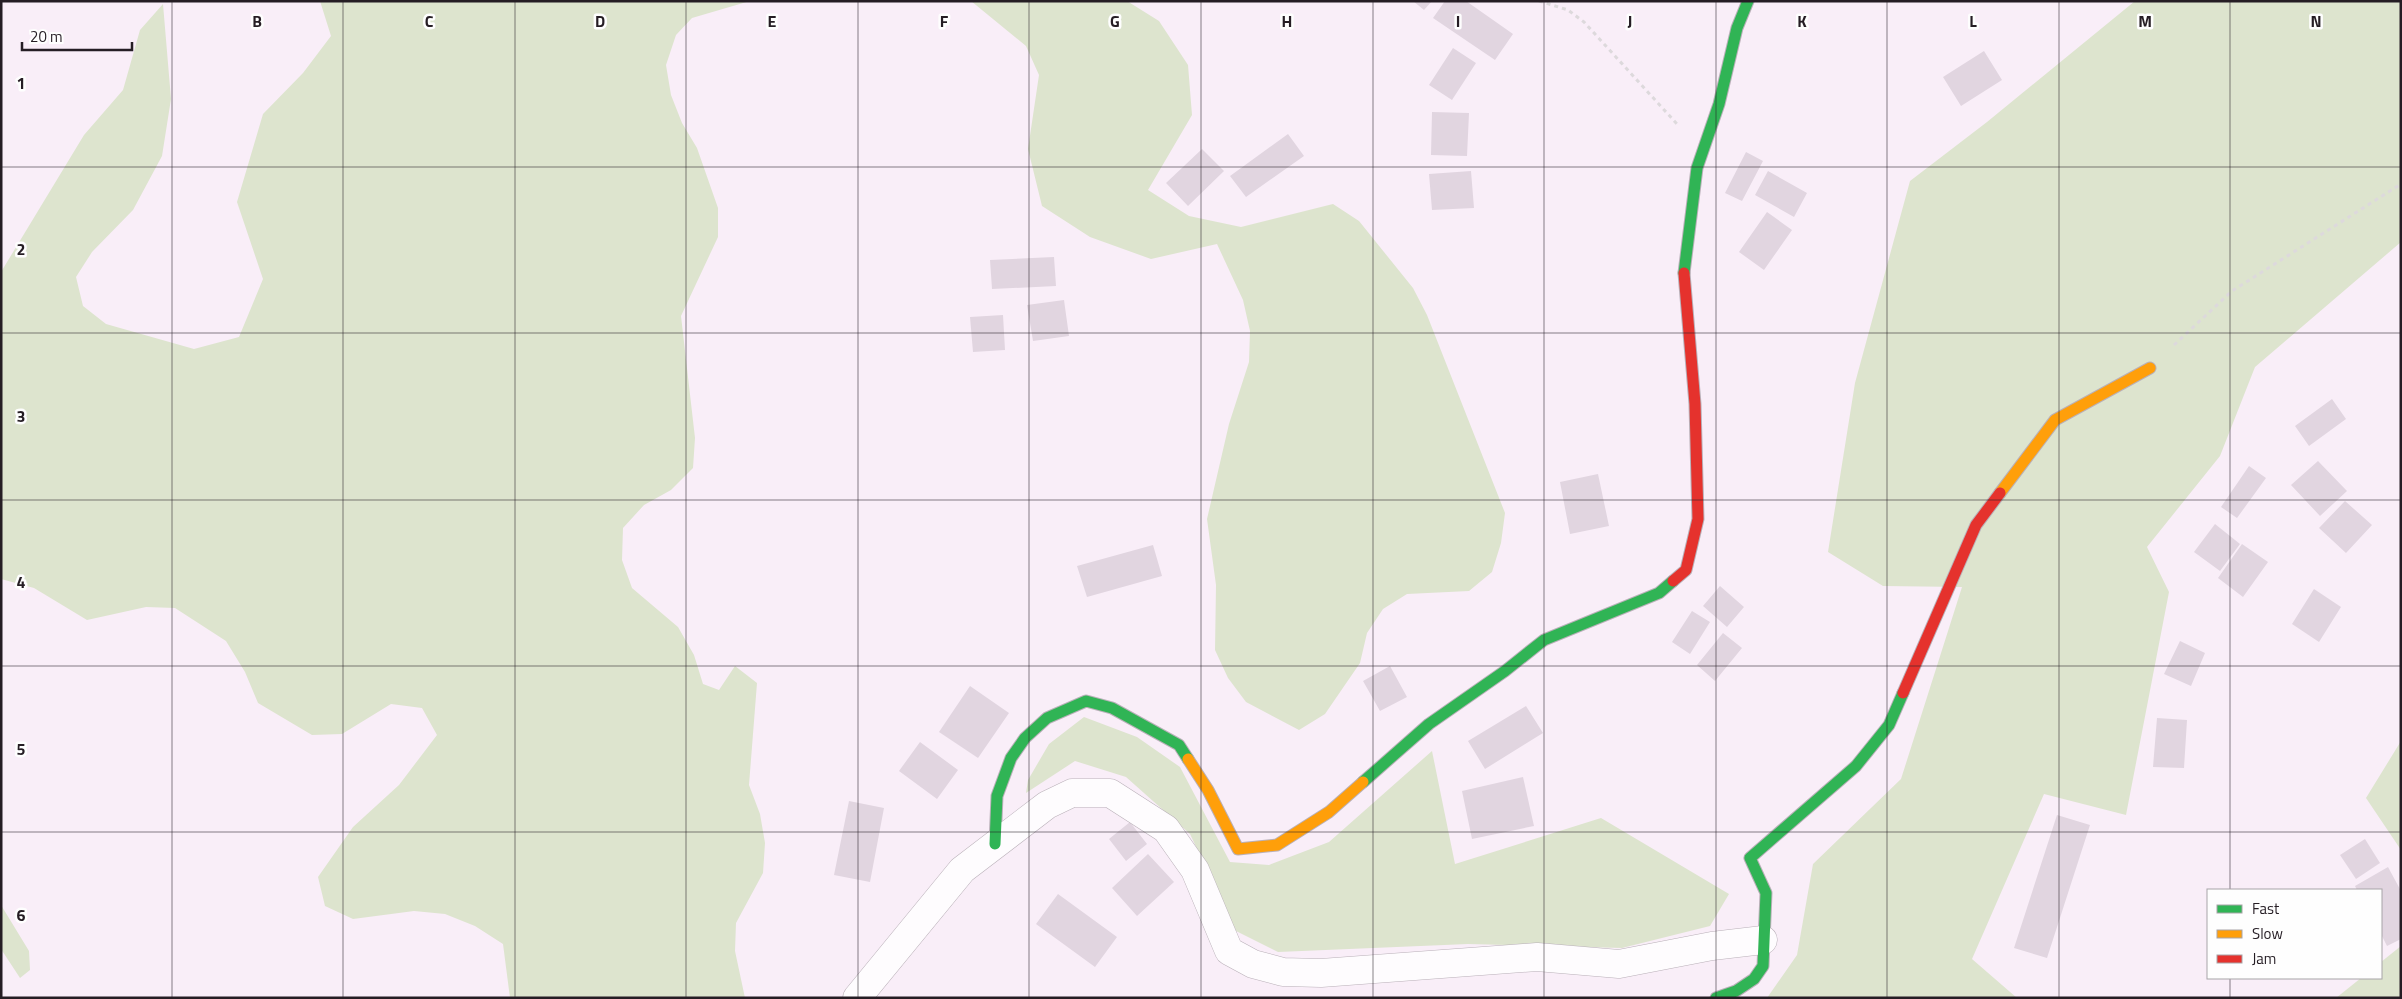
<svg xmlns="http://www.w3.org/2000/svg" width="2402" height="999" font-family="'Titillium Web',sans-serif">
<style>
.green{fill:#dde4ce}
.building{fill:#e1d5e0}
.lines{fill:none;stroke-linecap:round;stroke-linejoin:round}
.street-casing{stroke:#b9b0b8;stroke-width:29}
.fast-casing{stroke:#b9b0b8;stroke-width:13}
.slow-casing{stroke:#b9b0b8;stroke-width:13}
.jam-casing{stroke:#b9b0b8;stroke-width:13}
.path{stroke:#ddd9dc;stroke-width:3;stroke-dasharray:4 4;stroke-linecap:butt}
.street{stroke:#fefcfe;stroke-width:28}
.fast{stroke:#30b455;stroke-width:11}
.slow{stroke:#ff9f0a;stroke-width:11}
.jam{stroke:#e5322d;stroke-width:11}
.grid{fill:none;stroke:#251d24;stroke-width:1;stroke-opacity:0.55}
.grid-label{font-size:16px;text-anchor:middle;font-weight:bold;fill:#251d24;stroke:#fefefe;stroke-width:5;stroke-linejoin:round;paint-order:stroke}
</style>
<rect width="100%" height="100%" fill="#f9eef8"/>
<path class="green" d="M320 1H750L692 18 676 35 666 65 671 95 682 123 697 148 718 208V237L681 316 695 438 693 468 671 490 644 505 623 528 622 560 632 588 678 627 694 655 703 684 719 690 735 666 757 683 749 785 760 814 765 843 763 873 736 923 735 951 745 998H510L503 944 475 926 445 914 414 911 353 919 325 906 318 877 353 827 399 785 437 735 422 708 391 704 342 734 312 735 258 703 245 672 226 641 175 608 146 607 87 620 34 588 1 579V272L84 135 123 90 140 30 163 4 171 99 162 156 133 210 92 252 76 277 83 306 106 324 194 349 239 337 263 279 237 202 263 114 303 73 331 36Z
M971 1H1127L1159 21 1188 65 1192 115 1148 190 1189 216 1241 227 1333 204 1359 221 1413 288 1427 315 1505 513 1501 543 1492 572 1469 591 1407 594 1383 609 1367 633 1360 663 1325 714 1299 730 1246 702 1228 678 1215 650 1216 585 1207 519 1229 424 1249 362 1250 331 1243 300 1217 244 1151 259 1090 237 1042 206 1028 149 1039 75 1026 46Z
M2135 1H2401V242L2255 367 2220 456 2147 547 2169 592 2126 815 2044 794 1972 959 2017 998H1767L1797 955 1813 864 1901 779 1962 587 1883 586 1828 552 1855 383 1910 181 1987 122Z
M1084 717 1137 737 1180 767 1230 862 1269 865 1329 842 1432 751 1455 864 1601 818 1729 894 1710 926 1622 948 1468 944 1278 952 1236 931 1190 834 1126 777 1075 761 1026 793 1028 780 1049 744Z
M2401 741V850L2366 798Z
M1 905 29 951 30 970 20 978 1 949Z
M2401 946V998H2336L2361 978H2381V962Z"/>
<path class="building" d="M1413 1H1432L1424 10Z
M1445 1H1466L1513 34 1495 60 1433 18Z
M1453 48 1476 63 1452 100 1429 85Z
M1984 51 2002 80 1961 106 1943 77Z
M1432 112 1469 113 1467 156 1431 155Z
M1288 134 1304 156 1246 197 1230 176Z
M1202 149 1224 171 1188 206 1166 183Z
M1746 152 1763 161 1742 201 1725 193Z
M1471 171 1474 208 1432 210 1429 174Z
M1768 171 1807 193 1794 217 1755 195Z
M1767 212 1792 230 1764 270 1739 252Z
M1054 257 1056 286 992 289 990 260Z
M1064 300 1069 336 1033 341 1027 305Z
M1003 315 1005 350 973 352 970 317Z
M2332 399 2346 419 2309 446 2295 426Z
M2318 461 2347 491 2320 516 2291 485Z
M2249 466 2266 478 2237 518 2221 507Z
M1598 474 1609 526 1570 534 1560 482Z
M2345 501 2372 525 2346 553 2319 528Z
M2215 524 2240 544 2220 571 2194 552Z
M2242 544 2268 562 2243 597 2218 578Z
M1153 545 1162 576 1087 597 1077 566Z
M1720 586 1744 607 1727 627 1703 606Z
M2314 589 2341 607 2319 642 2292 624Z
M1692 611 1710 622 1690 654 1672 642Z
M1723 633 1742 648 1715 681 1697 665Z
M2180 641 2205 653 2191 686 2164 674Z
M1390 666 1407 697 1380 711 1363 681Z
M970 686 1009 713 978 758 939 732Z
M1526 706 1543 733 1485 769 1468 741Z
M2157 718 2187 720 2184 768 2153 767Z
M920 742 958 770 937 799 899 771Z
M1523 777 1534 826 1472 839 1462 791Z
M849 801 884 808 870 882 834 875Z
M2057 815 2090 825 2047 958 2014 948Z
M1130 822 1147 844 1126 861 1109 839Z
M2365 839 2380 863 2356 879 2340 855Z
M1148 854 1174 882 1137 916 1112 888Z
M2388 867 2401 891V939L2387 946 2381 934V890H2357L2355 886Z
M1058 894 1117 937 1095 967 1036 924Z"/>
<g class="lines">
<g class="street-casing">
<path id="street" d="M857 998 962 870 1047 805 1072 793H1110L1166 829 1195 870 1229 951 1253 964 1283 972 1321 973 1537 957 1619 964 1712 946 1763 940"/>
</g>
<g class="fast-casing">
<path id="fast" d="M1684 273 1697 168 1719 104 1737 28 1748 1
M1363 782 1429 724 1505 671 1544 640 1659 593 1673 581
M995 844 997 796 1011 758 1025 738 1047 718 1086 701 1112 708 1179 745 1188 759
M1716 998 1736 991 1754 979 1763 966 1766 893 1750 858 1856 766 1889 725 1903 693"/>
</g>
<g class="slow-casing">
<path id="slow" d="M2000 493 2055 420 2150 368
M1188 759 1208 790 1238 849 1277 845 1329 812 1363 782"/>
</g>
<g class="jam-casing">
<path id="jam" d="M1673 581 1686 570 1698 519 1695 404 1684 273
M1903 693 1976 525 2000 493"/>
</g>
<path class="path" d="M1539 1 1568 10 1584 22 1677 124
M2174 345 2232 291 2401 184"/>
<use href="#street" class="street"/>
<use href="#fast" class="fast"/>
<use href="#slow" class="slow"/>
<use href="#jam" class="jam"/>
</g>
<path class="grid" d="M172 1V998M343 1V998M515 1V998M686 1V998M858 1V998M1029 1V998M1201 1V998M1373 1V998M1544 1V998M1716 1V998M1887 1V998M2059 1V998M2230 1V890M1 167H2401M1 333H2401M1 500H2401M1 666H2401M1 832H2401M2230 978V998"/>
<g class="grid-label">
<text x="257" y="27">B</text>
<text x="429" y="27">C</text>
<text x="600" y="27">D</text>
<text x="772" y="27">E</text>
<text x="944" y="27">F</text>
<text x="1115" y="27">G</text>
<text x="1287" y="27">H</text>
<text x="1458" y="27">I</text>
<text x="1630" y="27">J</text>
<text x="1802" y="27">K</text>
<text x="1973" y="27">L</text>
<text x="2145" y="27">M</text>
<text x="2316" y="27">N</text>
<text x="21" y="89">1</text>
<text x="21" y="255">2</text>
<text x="21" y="422">3</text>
<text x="21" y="588">4</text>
<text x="21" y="755">5</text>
<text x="21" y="921">6</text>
</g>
<rect width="2402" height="999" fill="none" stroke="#251d24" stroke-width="5"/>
<rect x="2207" y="889" width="175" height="90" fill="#fefefe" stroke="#a7a4a7"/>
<rect x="2217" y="905" width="25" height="8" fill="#30b455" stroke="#a7a4a7"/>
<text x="2252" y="914" font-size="15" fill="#251d24">Fast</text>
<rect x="2217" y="930" width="25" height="8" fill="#ff9f0a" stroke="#a7a4a7"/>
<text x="2252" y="939" font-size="15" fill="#251d24">Slow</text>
<rect x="2217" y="955" width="25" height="8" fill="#e5322d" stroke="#a7a4a7"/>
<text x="2252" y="964" font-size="15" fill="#251d24">Jam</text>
<path d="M22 42v8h110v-8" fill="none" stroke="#251d24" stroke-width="2.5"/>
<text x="30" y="42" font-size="15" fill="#251d24" stroke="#fefefe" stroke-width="4" paint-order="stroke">20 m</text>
</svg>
